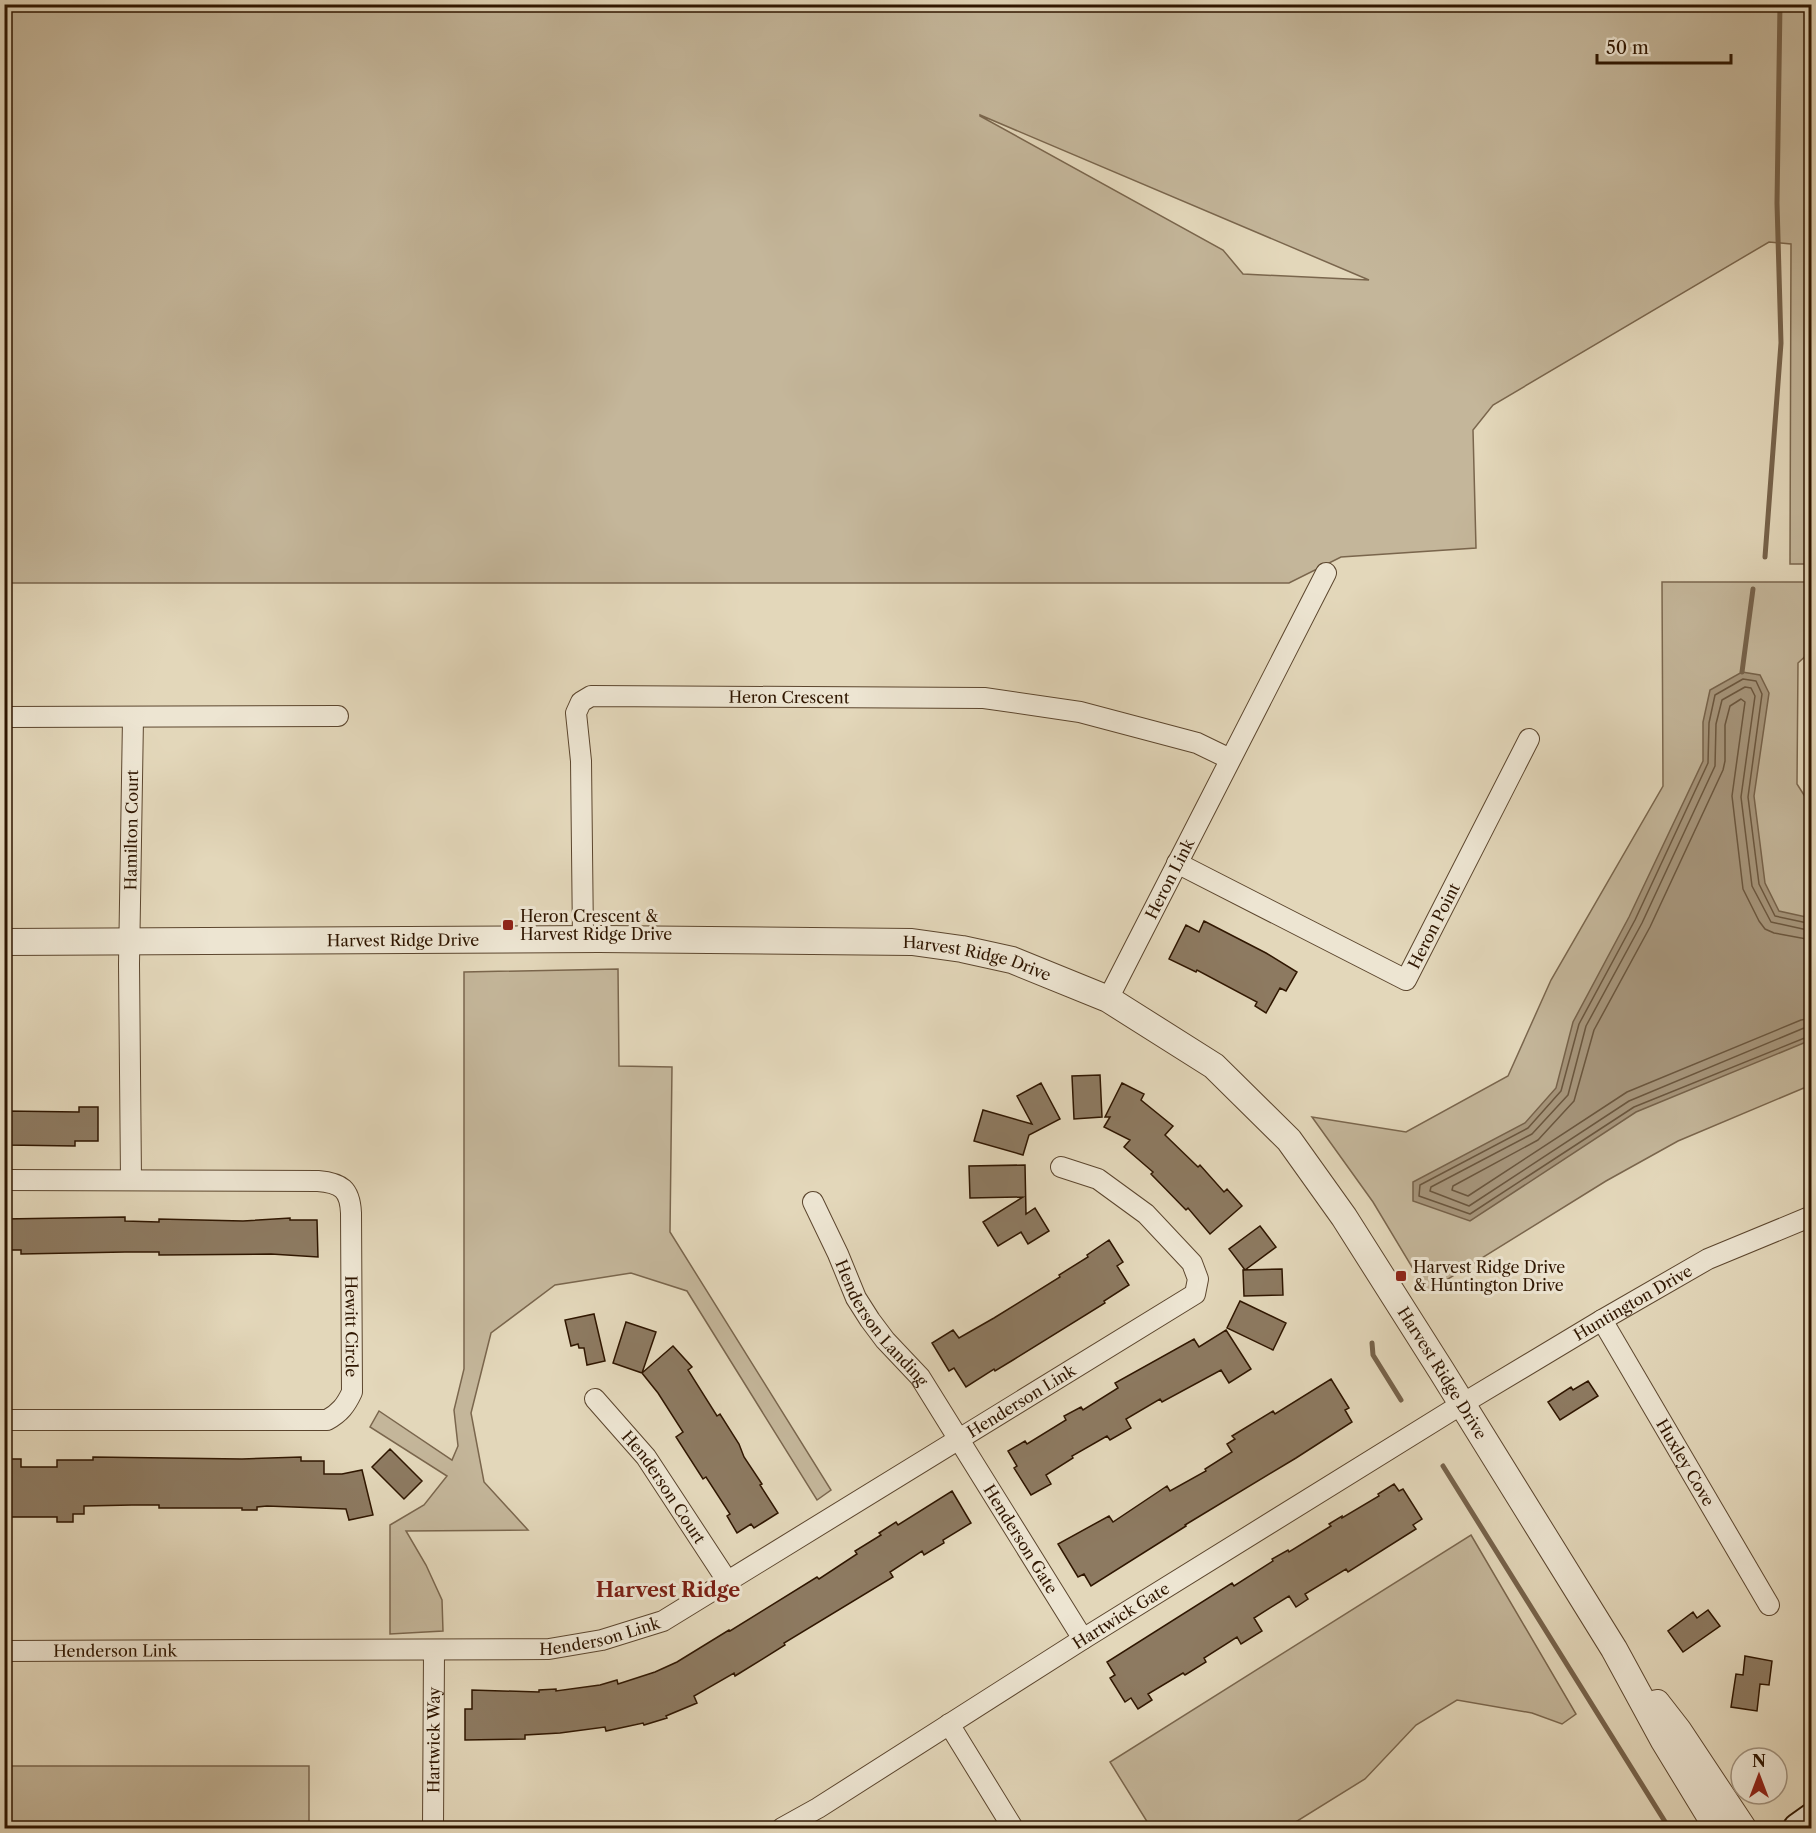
<svg xmlns="http://www.w3.org/2000/svg" width="1816" height="1833" font-family="'Libre Caslon Text',serif">
<style>
.green{fill:#c4b69a;stroke:#7a664d;stroke-width:1.5;fill-rule:evenodd}
.water{fill:#a6957b;stroke:#76624a;stroke-width:1.5}
.lines{fill:none;stroke-linecap:round;stroke-linejoin:round}
.shore{stroke:#6a563e;stroke-width:1.5}
.stream{stroke:#76624a;stroke-width:5}
.building{fill:#8d7a61;stroke:#2f1600;stroke-width:1.5}
.minor-casing{stroke:#5c462e;stroke-width:22}
.tertiary-casing{stroke:#5c462e;stroke-width:28}
.secondary-casing{stroke:#2f1600;stroke-width:32}
.minor{stroke:#ede5d2;stroke-width:20}
.tertiary{stroke:#ede5d2;stroke-width:26}
.secondary{stroke:#ede5d2;stroke-width:28}
.poi-dot{fill:#8f2418;stroke:#ede5d2;stroke-width:2}
.labels{text-anchor:middle;dominant-baseline:central;stroke-width:6;stroke-linejoin:round;paint-order:stroke}
.street-label{font-size:16px;fill:#2f1600;stroke:#ede5d2}
.poi-label{font-size:16px;fill:#2f1600;stroke:#ede5d2;text-anchor:start}
.quarter-label{font-size:20px;font-weight:bold;fill:#7a1f14;stroke:#ede5d2}
</style>
<rect width="100%" height="100%" fill="#e3d7ba"/>
<filter id="stains"><feTurbulence type="fractalNoise" baseFrequency=".00333" numOctaves="4"/><feColorMatrix values="0 0 0 0 .2 0 0 0 0 .09 0 0 0 0 .02 0 0 0 .5 -.17"/></filter>
<radialGradient id="worn" r=".72"><stop offset=".6" stop-color="#630" stop-opacity="0"/><stop offset="1" stop-color="#630" stop-opacity=".3"/></radialGradient>
<path class="green" d="M4 5H1811V564H1790L1791 244 1769 242 1493 405 1473 430 1476 548 1341 557 1289 583H5ZM980 116V115L1369 280 1243 274 1223 250Z
M1662 582H1811V651L1798 663 1797 784 1811 806V1085L1678 1141 1606 1181 1427 1292 1373 1202 1312 1117 1406 1132 1508 1076 1551 980 1663 786Z
M618 969 619 1066 672 1067 670 1232 831 1490 817 1500 687 1291 631 1273 555 1285 491 1333 471 1413 484 1482 528 1530 406 1531 426 1565 442 1600 443 1631 390 1634V1525L424 1505 447 1476 370 1427 379 1411 452 1460 458 1446 454 1410 464 1369V972Z
M1471 1535 1576 1714 1562 1724 1532 1713 1457 1700 1416 1725 1365 1779 1286 1828H1151L1110 1762Z
M5 1766H309V1828H5Z"/>
<path class="water" d="M1742 672 1760 675 1769 693 1754 796 1765 883 1779 911 1811 918V1040L1636 1112 1470 1221 1413 1201V1182L1525 1123 1556 1088 1573 1022 1629 917 1703 761V722L1710 690Z"/>
<g class="lines">
<path class="shore" d="M1812 924 1775 916 1759 884 1748 797 1762 694 1756 681 1743 679 1715 695 1709 723 1708 763 1635 920 1579 1024 1561 1091 1528 1128 1420 1185 1419 1196 1470 1214 1634 1107 1812 1035
M1812 931 1771 922 1752 886 1741 797 1755 696 1751 688 1745 687 1722 700 1716 724 1715 766 1642 923 1586 1026 1568 1095 1532 1134 1431 1187 1430 1191 1469 1206 1629 1101 1804 1028 1812 1027
M1812 940 1774 933 1765 929 1759 921 1743 889 1732 796 1745 702 1741 699 1730 706 1725 725V761L1723 770 1650 927 1594 1030 1574 1101 1538 1140 1453 1186 1452 1190 1468 1196 1627 1092 1801 1020 1812 1018"/>
<path class="stream" d="M1765 557 1781 343 1777 203 1780 4
M1742 672 1753 589
M1372 1343 1373 1355 1401 1400
M1443 1466 1669 1828"/>
</g>
<path class="building" d="M1204 921 1266 953 1297 972 1286 991 1280 988 1266 1013 1255 1006 1257 1002 1197 970 1196 972 1169 959 1186 925 1199 932Z
M1100 1075 1102 1117 1074 1119 1072 1076Z
M1041 1083 1060 1119 1029 1135 1023 1155 974 1141 983 1110 1032 1124 1017 1096Z
M1122 1083 1144 1094 1141 1100 1173 1126 1165 1135 1198 1167 1200 1165 1224 1192 1227 1189 1242 1206 1210 1234 1188 1208 1186 1210 1151 1174 1153 1172 1124 1147 1130 1140 1104 1127 1110 1117H1105Z
M79 1107H98V1141H75V1146L6 1145V1111L79 1112Z
M1025 1165 1026 1214 1035 1208 1049 1231 1028 1244 1021 1232 998 1246 983 1222 1023 1197 970 1198 969 1166Z
M125 1217V1221L159 1222V1219L243 1221 290 1218V1220H317L318 1257 271 1254 159 1255V1252H125L21 1254V1250H4V1219Z
M1260 1226 1276 1247 1245 1270 1229 1249Z
M1109 1240 1123 1262 1117 1266 1129 1285 1104 1301 1105 1303 1013 1360 995 1371 994 1369 966 1387 954 1368 949 1371 932 1343 953 1330 959 1338 994 1318 1060 1277 1059 1275 1088 1257 1087 1255Z
M1282 1269 1283 1295 1244 1296 1243 1270Z
M1240 1301 1286 1323 1273 1350 1227 1328Z
M594 1314 605 1361 587 1365 584 1348H579L578 1344 571 1346 565 1320Z
M626 1322 656 1332 642 1373 613 1363Z
M1226 1330 1251 1369 1229 1383 1221 1370 1162 1402 1160 1399 1126 1419 1131 1428 1110 1440 1107 1436 1072 1456 1073 1458 1046 1475 1051 1484 1031 1495 1014 1468 1017 1466 1008 1451 1025 1441 1027 1444 1066 1420 1064 1416 1081 1407 1083 1410 1118 1388 1115 1383 1194 1339 1199 1347Z
M673 1346 692 1367 688 1370 717 1416 720 1414 739 1444 744 1457 762 1484 760 1485 778 1513 754 1528 751 1524 737 1533 727 1516 730 1514 706 1477 703 1479 676 1437 683 1432 658 1393 642 1373Z
M1331 1379 1349 1408 1345 1410 1352 1422 1296 1458 1185 1525 1186 1526 1091 1586 1084 1574 1078 1577 1058 1544 1109 1516 1113 1522 1167 1486 1170 1491 1206 1471 1205 1469 1232 1452 1227 1444 1235 1439 1232 1436 1273 1411 1275 1414Z
M1588 1381 1598 1396 1560 1420 1548 1402 1571 1387 1573 1390Z
M390 1449 422 1481 404 1499 372 1467Z
M93 1457 242 1459 301 1457V1461H324V1474H342L362 1470 373 1515 349 1520 346 1509 267 1506 257 1507V1510H242V1508H159V1505H132L84 1506V1514H73V1522H57V1517H4V1459H21V1467H57V1460H93Z
M1394 1484 1399 1491 1403 1489 1422 1519 1413 1525 1416 1529 1348 1572 1346 1569 1305 1594 1308 1599 1296 1607 1289 1596 1254 1618 1262 1631 1241 1644 1237 1637 1204 1658 1206 1662 1185 1675 1183 1673 1148 1694 1152 1700 1138 1709 1131 1698 1125 1702 1110 1678 1115 1675 1107 1662 1232 1583 1234 1586 1273 1561 1272 1559 1288 1550 1289 1552 1331 1526 1329 1524 1342 1516V1518L1379 1496 1378 1494Z
M952 1491 971 1523 943 1540 944 1543 924 1555 922 1551 890 1572 893 1577 784 1643 785 1645 735 1676 734 1673 694 1696 697 1703 666 1716 667 1718 644 1725 643 1723 606 1731 605 1727 560 1733 525 1735V1739L465 1740V1709H472V1690L539 1692V1690L556 1689V1691L600 1685 617 1680 618 1684 655 1672 677 1662 729 1630 730 1631 817 1577 819 1579 857 1554 855 1551 881 1535 879 1533 896 1522 898 1525Z
M1708 1610 1720 1626 1683 1652 1668 1631 1693 1612 1697 1618Z
M1745 1656 1772 1661 1769 1685 1760 1684 1757 1711 1731 1707 1736 1674 1743 1675Z"/>
<g class="lines">
<g class="minor-casing">
<g id="minor">
<path d="M4 717 338 716"/>
<path id="s1" d="M1177 863 1406 980 1529 739"/>
<path id="s2" d="M583 939 581 761 576 713 581 702 591 696 984 698 1080 712 1197 743 1230 759"/>
<path id="s3" d="M1108 999 1326 573"/>
<path id="s4" d="M4 1180 318 1181C341 1183 350 1189 351 1213L352 1392C346 1405 340 1413 327 1420H4"/>
<path id="s5" d="M131 1180 129 964 133 718"/>
<path id="s6" d="M813 1202 838 1254 856 1298 870 1320 885 1340 920 1377 1083 1639"/>
<path id="s7" d="M1602 1320 1769 1605"/>
<path id="s8" d="M595 1399 646 1457 728 1582"/>
<path id="s9" d="M4 1651 549 1649 602 1640 663 1621 1195 1294 1198 1279 1192 1263 1146 1214 1098 1179 1061 1167"/>
<path d="M949 1724 1013 1828"/>
<path id="s10" d="M433 1828 434 1651"/>
<path id="s11" d="M782 1828 818 1808 1083 1639 1462 1404 1602 1320 1708 1259 1812 1216"/>
</g>
</g>
<g class="tertiary-casing">
<g id="tertiary">
<path id="s12" d="M4 942 599 939 912 942 962 949 1012 960 1108 999 1214 1066 1289 1140 1344 1217 1441 1370 1614 1649 1664 1741 1717 1828"/>
<path d="M1657 1703 1678 1730 1743 1828"/>
</g>
</g>
<g class="secondary-casing">
<path id="secondary" d="M1798 1828 1812 1818"/>
</g>
<use href="#minor" class="minor"/>
<use href="#tertiary" class="tertiary"/>
<use href="#secondary" class="secondary"/>
</g>
<g class="poi-dot">
<rect x="502" y="919" width="12" height="12" rx="3"/>
<rect x="1395" y="1270" width="12" height="12" rx="3"/>
</g>
<g class="labels">
<g class="street-label">
<text stroke="none"><textPath href="#s2" startOffset="448">Heron Crescent</textPath></text>
<text stroke="none"><textPath href="#s5" startOffset="350">Hamilton Court</textPath></text>
<text stroke="none"><textPath href="#s3" startOffset="135">Heron Link</textPath></text>
<text stroke="none"><textPath href="#s1" startOffset="318">Heron Point</textPath></text>
<text stroke="none"><textPath href="#s12" startOffset="399">Harvest Ridge Drive</textPath></text>
<text stroke="none"><textPath href="#s12" startOffset="975">Harvest Ridge Drive</textPath></text>
<text stroke="none"><textPath href="#s11" startOffset="1000">Huntington Drive</textPath></text>
<text stroke="none"><textPath href="#s6" startOffset="140">Henderson Landing</textPath></text>
<text stroke="none"><textPath href="#s4" startOffset="480">Hewitt Circle</textPath></text>
<text stroke="none"><textPath href="#s12" startOffset="1623">Harvest Ridge Drive</textPath></text>
<text stroke="none"><textPath href="#s9" startOffset="1083">Henderson Link</textPath></text>
<text stroke="none"><textPath href="#s7" startOffset="165">Huxley Cove</textPath></text>
<text stroke="none"><textPath href="#s8" startOffset="112">Henderson Court</textPath></text>
<text stroke="none"><textPath href="#s6" startOffset="398">Henderson Gate</textPath></text>
<text stroke="none"><textPath href="#s11" startOffset="400">Hartwick Gate</textPath></text>
<text stroke="none"><textPath href="#s9" startOffset="597">Henderson Link</textPath></text>
<text stroke="none"><textPath href="#s9" startOffset="111">Henderson Link</textPath></text>
<text stroke="none"><textPath href="#s10" startOffset="88">Hartwick Way</textPath></text>
</g>
<g class="poi-label">
<text x="520" y="916">Heron Crescent &amp;<tspan x="520" dy="18">Harvest Ridge Drive</tspan></text>
<text x="1413" y="1267">Harvest Ridge Drive<tspan x="1413" dy="18">&amp; Huntington Drive</tspan></text>
</g>
<g class="quarter-label">
<text x="668" y="1590">Harvest Ridge</text>
</g>
</g>
<rect width="1816" height="1833" fill="none" stroke="#e3d7ba" stroke-width="24"/>
<rect x="6" y="6" width="1804" height="1821" fill="none" stroke="#2f1600" stroke-width="3"/>
<rect x="12" y="12" width="1792" height="1809" fill="none" stroke="#2f1600" stroke-width="1.5"/>
<g transform="translate(1759 1776)"><circle r="28" fill="#ede5d2" stroke="#a1927e" stroke-width="1.5"/>
<path d="M0-4.5L10 22L0 15L-10 22Z" fill="#8f2418"/>
<text y="-9" font-size="16" font-weight="bold" text-anchor="middle" fill="#2f1600">N</text>
</g>
<path d="M1597 54v9h134v-9" fill="none" stroke="#2f1600" stroke-width="3"/>
<text x="1606" y="54" font-size="18" fill="#2f1600" stroke="#ede5d2" stroke-width="4.5" paint-order="stroke">50 m</text>
<rect width="100%" height="100%" filter="url(#stains)"/>
<rect width="100%" height="100%" fill="url(#worn)"/>
</svg>
